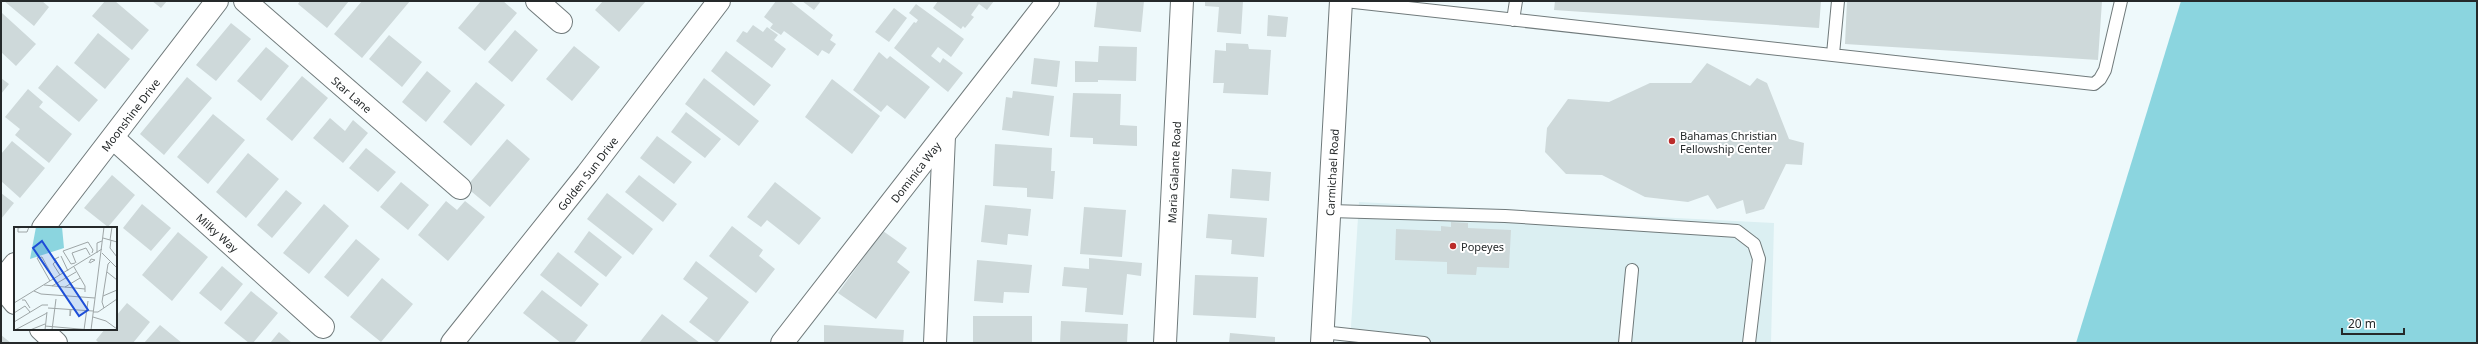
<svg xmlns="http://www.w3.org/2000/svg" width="2478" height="344" font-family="'Noto Sans',sans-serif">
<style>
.built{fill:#dbeff2}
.forest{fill:#8bd5df}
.building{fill:#ced9da}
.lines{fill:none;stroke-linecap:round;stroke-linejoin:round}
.service-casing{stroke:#707a7b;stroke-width:14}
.minor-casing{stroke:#707a7b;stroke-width:24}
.primary-casing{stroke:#707a7b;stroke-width:24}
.service{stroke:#fff;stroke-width:12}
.minor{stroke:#fff;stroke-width:22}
.primary{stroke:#fff;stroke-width:22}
.poi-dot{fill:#bb2c2a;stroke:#fff;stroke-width:1.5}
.labels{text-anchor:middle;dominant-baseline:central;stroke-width:4;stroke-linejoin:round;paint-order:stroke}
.street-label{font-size:11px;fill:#25292a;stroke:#fff}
.poi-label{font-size:11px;fill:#25292a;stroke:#fff;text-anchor:start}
.inset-road{fill:none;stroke:#9ea6a7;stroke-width:1}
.view{fill:#1d4ed8;fill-opacity:0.15;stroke:#1d4ed8;stroke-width:2}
.inset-edge{fill:none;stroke:#25292a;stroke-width:2}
</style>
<rect width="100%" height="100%" fill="#eef9fb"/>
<path class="built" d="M1359 202 1774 223 1771 343H1350Z"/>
<path class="forest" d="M2181 1H2477V343H2076Z"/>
<path class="building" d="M4 1H42L49 7 34 26Z
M105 1H115L149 30 132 50 92 16Z
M152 1H167L161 8Z
M300 1H349L327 28 298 4Z
M362 1H410L362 58 334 34Z
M481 1H503L517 13 485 51 458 28Z
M603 1H646L619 32 595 10Z
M776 1H790L833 35 830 40 836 44 829 54 822 50 818 56 784 31 781 35 770 28 773 24 764 17Z
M802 1H821L814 10Z
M938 1H994L987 10 979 4 971 15 974 17 965 28 963 26 961 29 933 8Z
M1097 1H1144L1141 32 1094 27Z
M1205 1H1243L1241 34 1217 32 1219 7 1205 6Z
M1555 1H1821L1819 28 1554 10Z
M1847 1H2102L2098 60 1845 44Z
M916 4 964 39 951 57 938 47 931 56 940 63 943 58 963 73 948 92 894 48 914 22 916 23 918 20 909 13Z
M894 8 907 18 889 42 875 32Z
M2 13 36 44 16 66 1 52Z
M1268 15 1288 17 1286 37 1267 36Z
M231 23 251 39 216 81 196 65Z
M753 25 763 32 767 27 778 35 774 40 786 49 772 68 736 41 743 31 747 33Z
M515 30 538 50 512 82 488 62Z
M98 33 130 59 105 89 74 63Z
M389 35 422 62 402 87 369 59Z
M1226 43 1248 44 1249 49 1271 50 1268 95 1223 93 1224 83H1213L1215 50 1226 51Z
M574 46 600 67 572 101 546 79Z
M1099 46 1137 47 1136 81 1098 80V82H1075V61L1098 62Z
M266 47 289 66 261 101 237 81Z
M726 51 771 85 754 106 711 71Z
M879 52 887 59 890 56 930 87 905 119 887 105 881 112 853 90Z
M1034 58 1060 61 1057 87 1031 84Z
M1707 63 1750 86 1757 78 1767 83 1789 139 1804 143 1802 165 1786 164 1764 209 1746 214 1743 200 1717 209 1708 195 1688 202 1645 197 1602 175 1566 174 1545 152 1547 128 1568 99 1609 102 1650 83H1691Z
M57 65 98 100 79 122 38 88Z
M427 71 451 91 426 122 402 102Z
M302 76 328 98 292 141 266 119Z
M187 77 212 98 164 155 140 134Z
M1 78 9 84 1 94Z
M704 78 759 121 739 146 685 104Z
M832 79 880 116 852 154 805 117Z
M476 82 505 105 471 146 443 122Z
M28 89 43 102 39 107 72 134 49 163 15 135 20 129 5 117Z
M1013 91 1054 96 1049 136 1002 130 1006 97 1012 98Z
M1073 93 1121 94 1120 125 1137 126V146L1093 144V138L1070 137Z
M686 112 721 139 705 158 671 132Z
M213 114 245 140 208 184 177 157Z
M330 118 345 131 353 120 368 133 343 163 313 138Z
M657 136 692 162 674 184 640 158Z
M507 139 530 159 490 207 466 187Z
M12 141 45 168 20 198 1 181V154Z
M995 144 1052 148 1051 171H1055L1053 199 1027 197V188L993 186Z
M366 148 396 172 378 192 349 168Z
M248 153 279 179 246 218 216 192Z
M1232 169 1271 172 1269 201 1230 198Z
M112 175 135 195 108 227 84 208Z
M639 175 677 204 663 222 625 192Z
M401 182 429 205 408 230 380 207Z
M775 182 821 218 799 245 767 220 761 227 747 217Z
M286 190 302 203 272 238 257 225Z
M1 193 14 203 1 219Z
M607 193 653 229 633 255 587 219Z
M446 201 457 210 465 201 485 217 448 261 418 235Z
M142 204 171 228 151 251 123 228Z
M324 204 349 226 309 274 283 253Z
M985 205 1031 209 1028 236 1008 234 1007 245 981 242Z
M1084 207 1126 210 1122 257 1080 254Z
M1208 214 1267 218 1264 257 1231 254 1232 240 1206 238Z
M1451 222 1468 223V228L1511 230 1509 268 1477 267 1476 275 1447 274V262L1395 260 1396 229 1441 231V226L1451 227Z
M732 226 763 250 759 256 775 269 756 293 709 256Z
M589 231 622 257 606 277 574 252Z
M883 231 907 248 897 262 910 272 876 319 838 293Z
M178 232 208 257 172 301 142 275Z
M356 239 380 259 348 297 324 277Z
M558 252 599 284 581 307 540 275Z
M1089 258 1142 263 1141 276 1127 274 1123 315 1085 312 1087 288 1062 286 1064 267 1089 269Z
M977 260 1032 265 1029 293 1004 292 1003 303 974 301Z
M696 261 749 302 717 343 689 322 708 298 683 279Z
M222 266 243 284 221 311 199 293Z
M1195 275 1258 277 1256 318 1193 315Z
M382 278 413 304 381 342 350 317Z
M542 290 588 325 574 343H561L523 313Z
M251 291 278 313 253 343H249L224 323Z
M127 303 150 322 133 343H99L96 340 105 329H116V316Z
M662 314 700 343H639Z
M973 316H1032V343H973Z
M1061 321 1128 324 1127 343H1060Z
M160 325 182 343H144Z
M824 325 904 330 903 343H824Z
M279 332 292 343H270Z
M1230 333 1275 337V343H1229Z
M1 335 11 343H1Z"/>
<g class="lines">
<g class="service-casing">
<path id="service" d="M1345 1 2094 84 2100 79 2105 70 2121 1
M1513 20 1516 1
M1833 54 1838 1
M1330 211 1505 216 1737 231 1754 244 1759 259 1749 343
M1322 332 1424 343
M1625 343 1632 270"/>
</g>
<g class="minor-casing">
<g id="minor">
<path id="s1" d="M245 1 460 188"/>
<path d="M537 1 561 22"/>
<path id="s2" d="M113 138 323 327"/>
<path id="s3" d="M43 228 217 1"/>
<path d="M1 282 15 264"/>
<path d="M1 286 15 303"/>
<path d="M41 329 56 343"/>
<path id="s4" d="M452 343 587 174 719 1"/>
<path id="s5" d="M782 343 1048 1"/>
<path d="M935 343 944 136"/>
<path id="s6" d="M1165 343 1182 1"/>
</g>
</g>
<g class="primary-casing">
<g id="primary">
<path id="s7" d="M1322 343 1341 1"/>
</g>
</g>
<use href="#service" class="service"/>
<use href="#minor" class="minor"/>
<use href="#primary" class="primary"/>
</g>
<g class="poi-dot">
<circle cx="1672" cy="141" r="4"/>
<circle cx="1453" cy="246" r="4"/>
</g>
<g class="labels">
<g class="street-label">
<text stroke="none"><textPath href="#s1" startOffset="142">Star Lane</textPath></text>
<text stroke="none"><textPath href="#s3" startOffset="143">Moonshine Drive</textPath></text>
<text stroke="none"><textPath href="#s6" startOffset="171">Maria Galante Road</textPath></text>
<text stroke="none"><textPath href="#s7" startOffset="171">Carmichael Road</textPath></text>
<text stroke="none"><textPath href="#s4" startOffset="217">Golden Sun Drive</textPath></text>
<text stroke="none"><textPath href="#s5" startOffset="217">Dominica Way</textPath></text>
<text stroke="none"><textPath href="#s2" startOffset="141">Milky Way</textPath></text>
</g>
<g class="poi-label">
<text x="1680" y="135">Bahamas Christian<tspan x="1680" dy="13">Fellowship Center</tspan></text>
<text x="1461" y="246">Popeyes</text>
</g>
</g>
<g transform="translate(14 227)">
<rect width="103" height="103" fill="#eef9fb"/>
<path d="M22 0H48L50 21 16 32Z" fill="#8bd5df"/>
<path class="inset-road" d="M10 0 4 1V5H13L15 0M89 11 103 15M96 13 98 0M97 13 96 21 103 30M83 26V16L88 14M88 26 103 41M47 29 54 44M45 30 41 32 49 46M42 34 39 37 46 48M61 36 57 37 49 24 74 15 79 23 78 26M62 36 58 26 72 21 76 28M75 36 77 32 81 33 76 36M60 40 71 59V65M93 45 103 53M36 54 23 31 28 30 40 52M30 58 71 62M38 59 62 45M51 60 66 51M20 64 27 67 81 71M89 69 103 63M8 73H11L16 81M0 76 88 22M34 81 79 84M90 81 88 75 94 37 97 34M56 83V89L57 83M79 85H84L103 72M0 86 11 79 16 85M79 90 92 94 103 102M0 95 28 78H34M31 99 77 103M1 103 33 86M16 103 31 97M31 103 33 85M38 103 42 72M70 103 74 74M77 103 90 0"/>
<path class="view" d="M28 14 74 83 65 89 19 21Z"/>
<rect width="103" height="103" class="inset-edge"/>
</g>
<rect width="2478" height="344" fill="none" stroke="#25292a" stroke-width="4"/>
<path d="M2342 328v6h62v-6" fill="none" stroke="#25292a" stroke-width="2"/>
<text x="2348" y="328" font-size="12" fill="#25292a" stroke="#ffffff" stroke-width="3" paint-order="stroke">20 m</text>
</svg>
